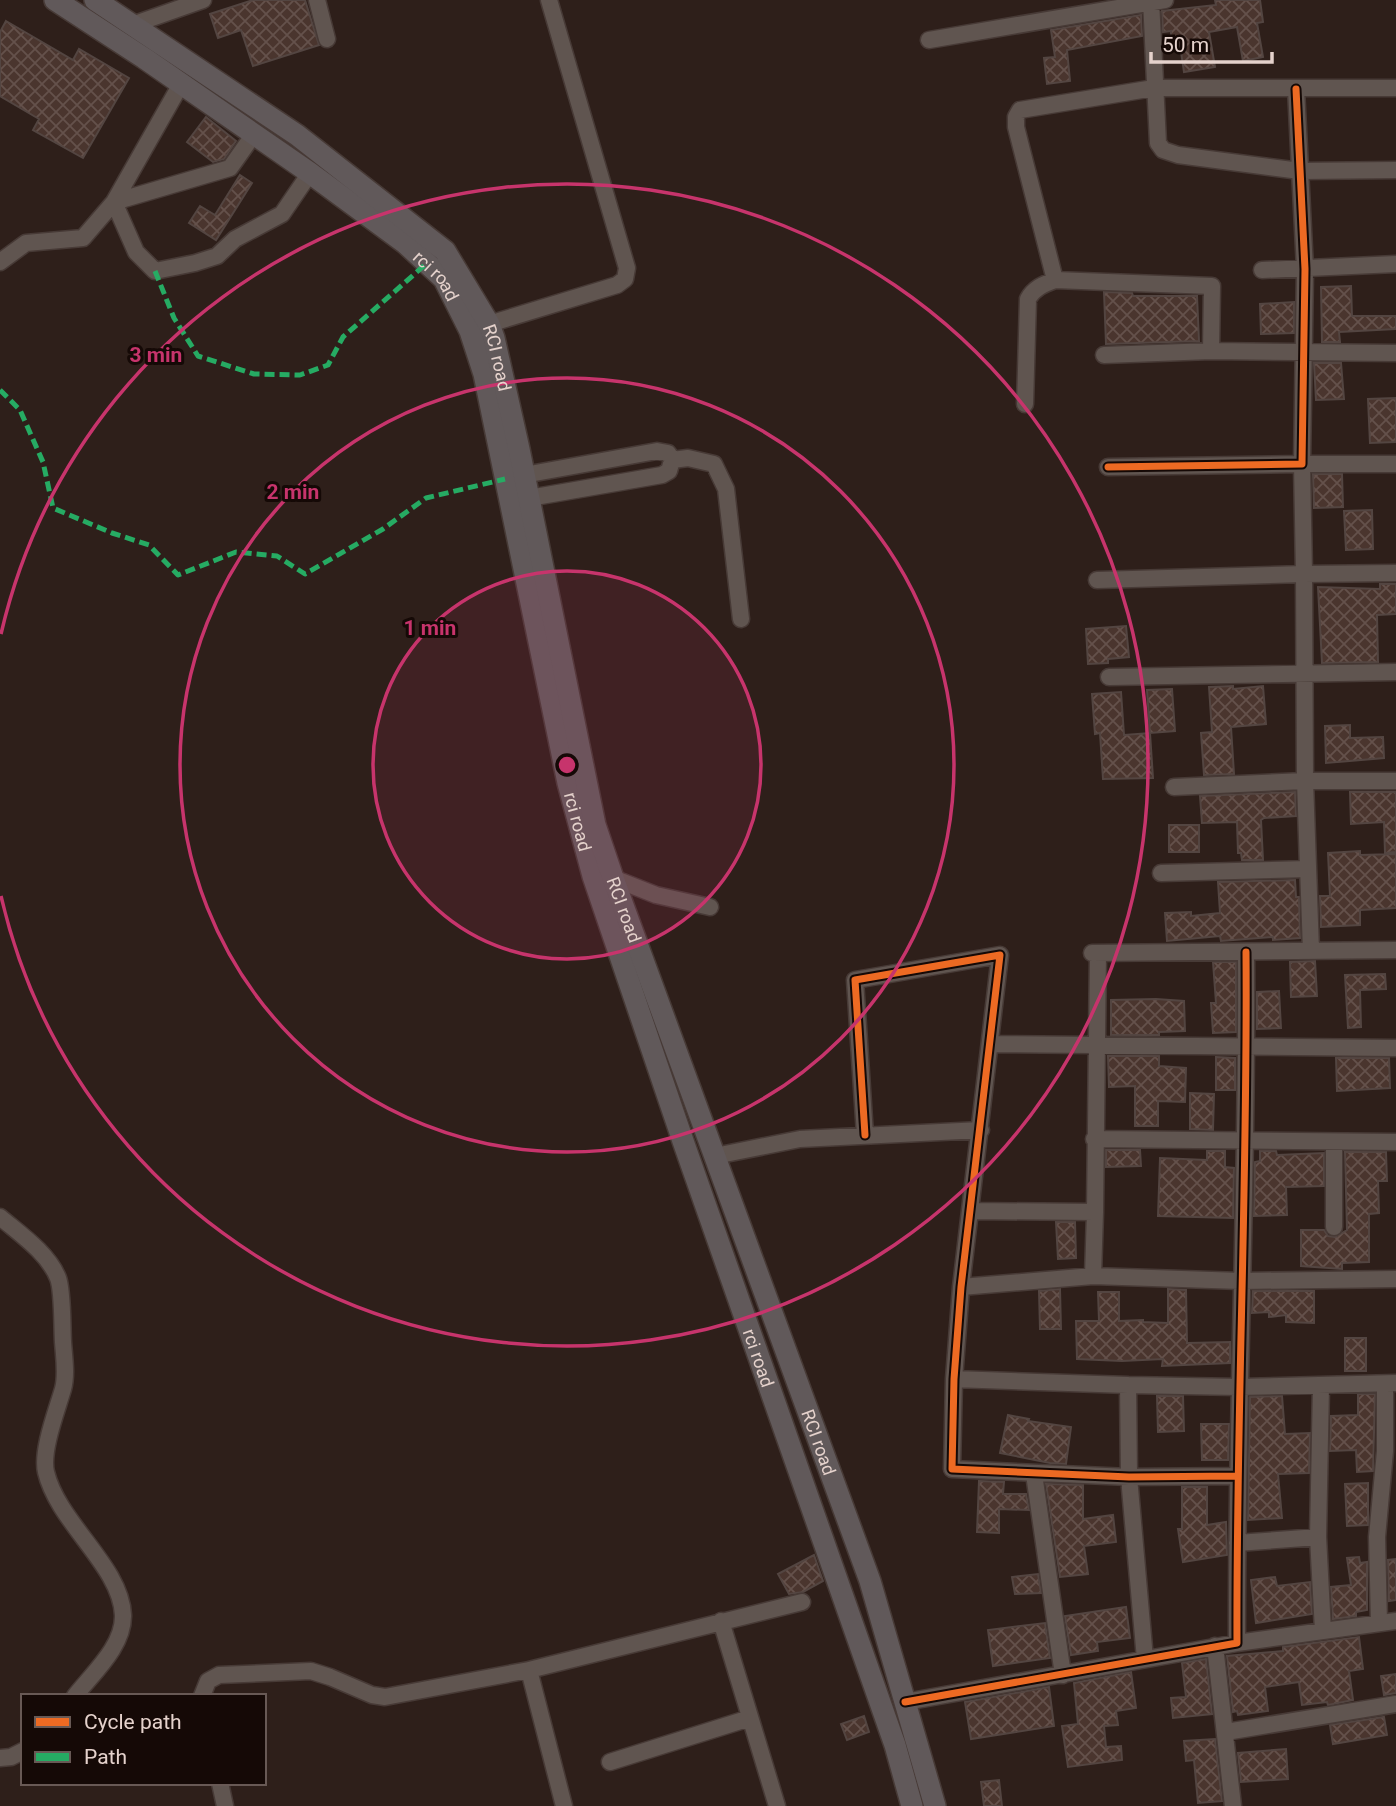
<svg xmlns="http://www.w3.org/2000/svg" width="1396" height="1806" font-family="Roboto,sans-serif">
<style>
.building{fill:url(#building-cross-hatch);stroke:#534541;stroke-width:2}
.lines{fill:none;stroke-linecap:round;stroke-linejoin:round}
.minor-casing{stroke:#473a36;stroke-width:19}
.major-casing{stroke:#473a36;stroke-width:24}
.minor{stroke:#605550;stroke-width:16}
.major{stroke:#61595a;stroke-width:21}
.quiet{stroke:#26ab63;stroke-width:5;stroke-dasharray:10 5;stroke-linecap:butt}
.cycleway-casing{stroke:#150906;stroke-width:11}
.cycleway{stroke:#ed6a23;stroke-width:7}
.ring{fill:none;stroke:#c7346c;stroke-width:3.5}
.labels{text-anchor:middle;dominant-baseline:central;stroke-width:6;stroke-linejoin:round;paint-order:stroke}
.street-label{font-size:18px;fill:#e5d2cc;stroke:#150906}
.centre{fill:#c7346c;stroke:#150906;stroke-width:3.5}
.ring-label{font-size:21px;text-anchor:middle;font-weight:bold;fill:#c7346c;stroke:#150906;stroke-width:6;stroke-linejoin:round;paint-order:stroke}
</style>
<defs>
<pattern id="building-cross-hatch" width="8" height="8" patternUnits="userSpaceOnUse" patternTransform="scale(1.75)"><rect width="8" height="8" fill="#4a352e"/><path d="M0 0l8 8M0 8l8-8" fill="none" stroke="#64514b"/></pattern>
</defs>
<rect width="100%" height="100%" fill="#2e1f1a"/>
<path class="building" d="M253 0H305L319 45 253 66 241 30 218 38 210 14Z
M1215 0H1260L1263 22 1257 23 1263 57 1243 61 1237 27 1209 32 1215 67 1184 72 1179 38 1171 39V31L1163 32 1162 11 1216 5Z
M1141 15 1142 36 1067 50 1070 81 1047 84 1044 58 1055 57 1051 30Z
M6 21 73 60 79 49 129 78 83 158 33 130 39 119 0 96V32Z
M206 117 236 141 224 159 213 162 187 142Z
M240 175 252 183 216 240 189 223 200 206 215 215Z
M1351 286 1352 316H1396V329L1339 332 1340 342H1322L1321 287Z
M1104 292 1132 293 1133 296H1197L1199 341 1106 344Z
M1294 302V333L1261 334 1260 304Z
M1314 363H1341L1344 399 1316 400Z
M1396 398V442L1370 443 1368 399Z
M1313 474H1342L1343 507 1314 508Z
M1372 510 1373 549 1346 550 1344 511Z
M1380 584H1396V614L1377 615 1378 662 1322 663 1318 587 1380 589Z
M1126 626 1129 657 1108 659V663L1088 664 1086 629Z
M1233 686V689L1263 686 1266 724 1231 727 1234 774 1204 775 1201 733 1212 732 1209 687Z
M1172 689 1175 731 1150 733 1147 690Z
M1121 692 1124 735 1150 733 1153 778 1103 779 1100 733 1095 734 1092 694Z
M1350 725V738L1383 737 1384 758 1326 763 1325 726Z
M1295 792 1296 816 1264 818 1261 820 1263 860H1242L1241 853H1238L1237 822 1202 823 1200 796Z
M1350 792H1396V852L1385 853 1384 822 1351 824Z
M1169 825H1199V852H1169Z
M1360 851V855L1396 854V908L1360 910V925L1321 927 1320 896H1330L1328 853Z
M1295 880 1296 897H1299L1300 938 1273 940V937L1221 941 1220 936 1167 941 1165 913 1191 912V916L1220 913 1218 882Z
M1315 961 1317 996 1291 997 1290 962Z
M1213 962H1236V1032L1213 1033 1211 1003H1216Z
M1385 974 1386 989 1360 990 1361 1027 1348 1028 1345 975Z
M1279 991 1281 1028 1257 1029V992Z
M1156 999 1184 1001 1185 1031 1159 1032V1035H1111V1000Z
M1108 1056H1159V1066L1186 1068 1185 1102 1158 1101V1126H1135V1086L1109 1087Z
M1216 1057 1235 1058V1090H1216Z
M1336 1058H1389L1390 1088 1337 1091Z
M1190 1093 1214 1094 1213 1130 1190 1129Z
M1106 1150H1140L1141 1166 1106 1167Z
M1207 1151H1225V1167L1234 1168 1233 1218 1158 1216 1160 1158 1207 1160Z
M1260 1151H1276L1277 1155 1324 1153V1186L1286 1187 1287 1215 1254 1216 1255 1162 1260 1161Z
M1345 1152H1386L1387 1181H1378L1379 1213 1369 1214V1262L1342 1263V1269L1301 1266V1230H1324L1328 1236 1335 1237 1347 1230Z
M1056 1222H1075L1076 1258 1058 1259Z
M1060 1289 1061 1329H1040L1039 1291Z
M1168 1289 1186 1290 1187 1343 1230 1342V1363L1162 1366 1163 1359 1122 1361 1077 1359 1076 1321H1099L1098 1292H1119V1321L1143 1320V1322L1168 1323Z
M1253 1291H1314V1323L1286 1322V1315L1269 1317V1312L1252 1313Z
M1345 1338H1366V1371H1345Z
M1358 1394H1375L1373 1471 1357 1472 1356 1450 1330 1451 1331 1416 1358 1415Z
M1157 1396H1183L1184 1431 1158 1432Z
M1282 1396 1285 1434 1310 1433 1309 1473 1278 1474 1282 1518 1248 1520 1250 1397Z
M1008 1415 1029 1419 1028 1421 1071 1427 1066 1464 1050 1463 1000 1453Z
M1201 1424H1229L1228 1460H1202Z
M979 1481 1004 1482 1003 1494H1026L1029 1510 999 1509V1533L977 1532Z
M1368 1483V1525L1347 1526 1345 1484Z
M1046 1484 1083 1485V1519L1113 1515 1116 1542 1084 1546 1088 1574 1060 1577Z
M1182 1487H1207V1525L1226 1522 1227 1555 1183 1562 1178 1529H1182Z
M814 1555 823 1581 803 1592 789 1594 778 1574Z
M1359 1557 1360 1563 1367 1562V1610L1356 1612V1616L1333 1619 1331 1587 1351 1585 1347 1558Z
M1396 1559V1600L1389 1601 1388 1560Z
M1038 1574 1041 1593 1015 1594 1012 1577Z
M1275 1577 1277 1586 1310 1582 1312 1614 1256 1623 1251 1580Z
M1126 1607 1130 1638 1097 1642 1098 1651 1071 1655 1065 1616Z
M1045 1623 1050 1658 993 1666 988 1630Z
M1359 1637 1363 1669 1349 1671 1353 1700 1328 1705 1327 1702 1302 1705 1299 1682 1265 1687 1268 1711 1238 1715 1237 1711 1233 1712 1227 1656 1283 1651V1647Z
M1206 1659 1212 1714 1173 1718 1171 1698 1186 1697 1182 1663Z
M1131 1672 1136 1708 1116 1711 1118 1725 1104 1726 1106 1747 1121 1746 1122 1760 1068 1767 1062 1726 1078 1724 1074 1683Z
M1396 1674V1693L1384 1695 1381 1676Z
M1049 1687 1054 1726 971 1739 965 1702Z
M864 1716 869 1732 847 1740 841 1724Z
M1384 1717 1387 1735 1333 1744 1330 1725Z
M1215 1739 1222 1801 1198 1803 1194 1760 1186 1761 1184 1741Z
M1286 1749 1288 1779 1241 1782 1238 1753Z
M999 1780 1002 1806H984L981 1782Z"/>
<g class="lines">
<g class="minor-casing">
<path id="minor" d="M317 0 327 39
M1151 0 1158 143 1163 150 1178 155 1300 171 1396 170
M132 25 203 0
M929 40 1165 0
M254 134 230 168 114 202 136 252 155 271 195 263 217 256 235 239 282 214 310 173
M0 262 26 243 83 238 114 202 181 84
M1262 270 1396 264
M1055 280 1016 127V117L1020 110 1154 88H1396
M489 324 617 285 625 279 627 268 549 0
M1104 355 1211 351 1396 353
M1025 404 1028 299C1034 288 1044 284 1055 280L1212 286 1211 351
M672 460 688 458 714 464 726 489 741 619
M1108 467 1302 464 1305 269 1296 89
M524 475 657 451 668 453 672 460 669 471 662 475 529 498
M1097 580 1304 574 1302 464H1396
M1109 677 1396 672
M1174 787 1305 781H1396
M1161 873 1308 869
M613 878 656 895 710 907
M1311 951 1305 781 1304 574 1396 573
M1092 953 1396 950
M990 1044 1396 1048
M865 1135 855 980 1000 955 961 1287 954 1379 952 1469 1129 1477 1238 1476
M1094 1139 1396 1142
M1334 1142V1227
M715 1156 800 1139 981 1130
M971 1211 1095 1212 1093 1276
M1095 1212 1098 953
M0 1217C20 1234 48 1253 58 1278 63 1291 62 1326 63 1342 64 1357 67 1375 63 1389 57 1410 41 1451 46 1472 58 1523 121 1566 123 1615 124 1646 93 1673 75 1696
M961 1287 1093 1276 1241 1281 1396 1279
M954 1379 1128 1385 1129 1477 1145 1659
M1128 1385 1239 1387 1396 1383
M1321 1386 1318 1537 1323 1631
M1034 1474 1063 1675
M1237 1543 1318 1537
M721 1621 777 1806
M1379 1623 1377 1537 1385 1451V1384
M1237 1643 1396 1621
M1215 1646 1233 1806
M202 1696 208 1681 219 1675 311 1671 330 1677 372 1695 385 1697 529 1670
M905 1702 1237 1643C1236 1413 1248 1182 1246 952
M1226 1732 1396 1704
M0 1758 11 1757 23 1751
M610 1762 750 1718
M220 1783 225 1806
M564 1806 529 1670 802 1602"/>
</g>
<g class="major-casing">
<g id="major">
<path id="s1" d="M55 0 144 58 310 173 405 243 444 279 470 331 484 374 568 783 593 876 683 1141 895 1745 912 1806"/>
<path id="s2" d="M95 0 297 135 445 251 489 324 494 338 519 449 595 825 613 878 870 1581 935 1806"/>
</g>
</g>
<use href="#minor" class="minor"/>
<use href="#major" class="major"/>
<path class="quiet" d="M155 271 174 318 198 356 254 374 300 375 328 365 343 337 427 263
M0 390 20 410 43 462 53 508 112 533 149 545 178 575 236 552 277 556 305 574 383 529 426 498 505 479"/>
<g class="cycleway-casing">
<path id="cycleway" d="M1108 467 1302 464 1305 269 1296 89
M865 1135 855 980 1000 955 961 1287 954 1379 952 1469 1129 1477 1238 1476
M905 1702 1237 1643C1236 1413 1248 1182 1246 952"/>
</g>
<use href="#cycleway" class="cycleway"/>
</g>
<circle cx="567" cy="765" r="194" fill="#c7346c" fill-opacity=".12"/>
<g class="ring">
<circle cx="567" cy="765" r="194"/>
<circle cx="567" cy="765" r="387"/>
<path d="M1 634A581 581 0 1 1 1 896"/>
</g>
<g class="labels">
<g class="street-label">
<text stroke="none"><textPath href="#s1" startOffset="472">rci road</textPath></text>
<text stroke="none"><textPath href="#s2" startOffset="551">RCI road</textPath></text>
<text stroke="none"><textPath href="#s1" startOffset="1040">rci road</textPath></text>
<text stroke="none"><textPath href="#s2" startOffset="1118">RCI road</textPath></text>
<text stroke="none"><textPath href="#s1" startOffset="1606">rci road</textPath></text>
<text stroke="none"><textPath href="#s2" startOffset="1685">RCI road</textPath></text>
</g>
</g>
<circle cx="567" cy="765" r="10" class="centre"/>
<g class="ring-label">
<text x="156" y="362">3 min</text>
<text x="293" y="499">2 min</text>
<text x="430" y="635">1 min</text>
</g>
<rect x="21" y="1694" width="245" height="91" fill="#150906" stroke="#685955" stroke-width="2"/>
<rect x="35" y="1717" width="35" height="10" fill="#ed6a23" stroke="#685955" stroke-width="2"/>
<text x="84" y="1729" font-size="21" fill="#e5d2cc">Cycle path</text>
<rect x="35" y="1752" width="35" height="10" fill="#26ab63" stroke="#685955" stroke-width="2"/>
<text x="84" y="1764" font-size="21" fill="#e5d2cc">Path</text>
<path d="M1151 52v10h121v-10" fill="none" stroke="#e5d2cc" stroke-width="3.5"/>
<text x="1162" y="52" font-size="21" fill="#e5d2cc" stroke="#150906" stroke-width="5" paint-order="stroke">50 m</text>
</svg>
